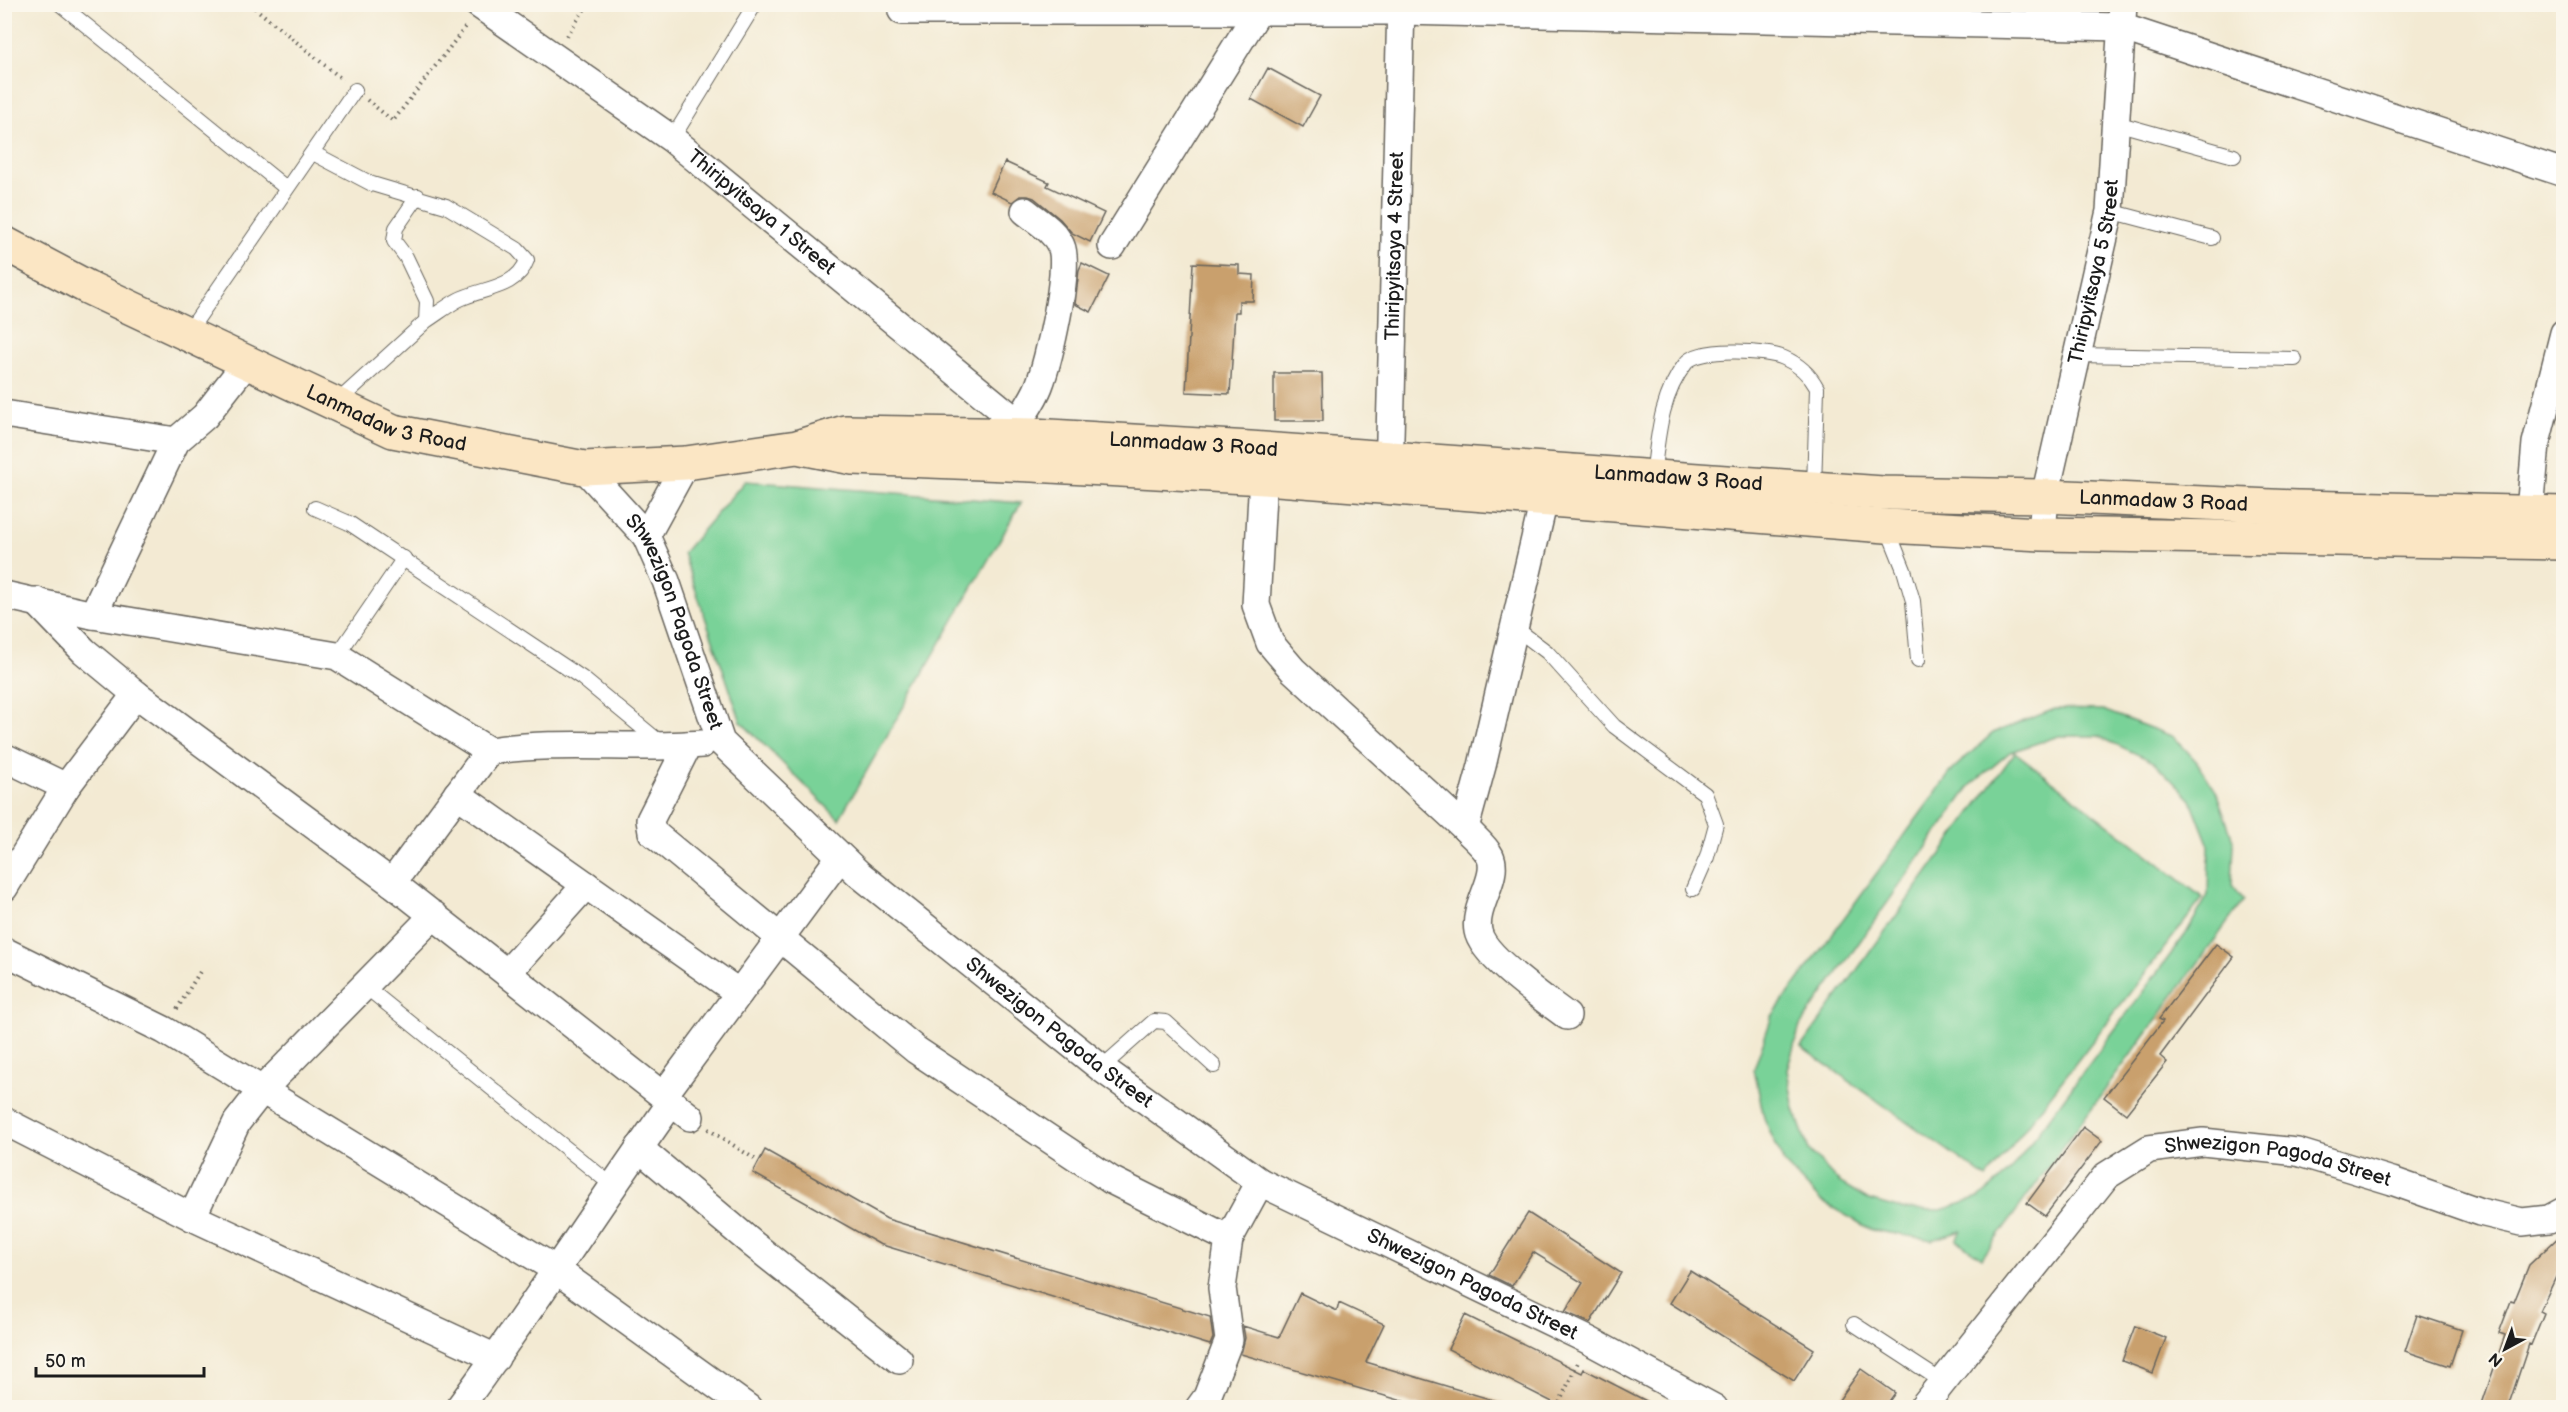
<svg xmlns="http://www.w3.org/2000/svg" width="2568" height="1412" font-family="'Balsamiq Sans',sans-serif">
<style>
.green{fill:#79d298;stroke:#4a775a;stroke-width:1.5;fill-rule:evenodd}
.building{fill:#c9a06d}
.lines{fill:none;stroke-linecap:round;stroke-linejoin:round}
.service-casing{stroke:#67645c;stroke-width:16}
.minor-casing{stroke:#67645c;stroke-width:30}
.secondary-casing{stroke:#67645c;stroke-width:36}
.path{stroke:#67645c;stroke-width:4;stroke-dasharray:1.5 4.5;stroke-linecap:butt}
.service{stroke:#fff;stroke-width:14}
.minor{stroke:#fff;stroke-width:27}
.secondary{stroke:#fbe6c4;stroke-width:33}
.labels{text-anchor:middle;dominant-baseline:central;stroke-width:5;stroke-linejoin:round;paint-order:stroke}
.street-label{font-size:20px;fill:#1c1c1c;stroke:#fbf7ec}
</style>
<rect width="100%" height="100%" fill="#fbf7ec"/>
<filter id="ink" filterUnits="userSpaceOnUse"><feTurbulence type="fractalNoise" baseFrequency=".0167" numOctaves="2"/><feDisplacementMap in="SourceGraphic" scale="12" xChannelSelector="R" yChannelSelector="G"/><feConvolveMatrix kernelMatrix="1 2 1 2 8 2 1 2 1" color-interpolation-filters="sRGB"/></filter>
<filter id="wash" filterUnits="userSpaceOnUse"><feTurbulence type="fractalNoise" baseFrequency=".008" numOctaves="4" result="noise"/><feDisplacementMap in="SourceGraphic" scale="24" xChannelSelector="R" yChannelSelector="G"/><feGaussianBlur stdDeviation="1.35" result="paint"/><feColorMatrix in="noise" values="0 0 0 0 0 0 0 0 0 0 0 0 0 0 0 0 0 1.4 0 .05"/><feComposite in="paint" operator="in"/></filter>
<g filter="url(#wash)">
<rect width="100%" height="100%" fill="#f3ead3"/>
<path class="green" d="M745 481 1021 503 839 819 741 722 683 553Z
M2055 709 2103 710 2174 737 2197 762 2216 791 2234 843 2232 885 2244 900 1982 1258 1956 1240 1961 1231 1932 1240 1872 1230 1822 1202 1784 1163 1764 1118 1754 1069 1772 1016 1953 769 1993 733ZM2059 736H2098L2154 762 2191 800 2209 846 2208 895 2185 935 2009 1172 1979 1198 1941 1210 1901 1209 1869 1200 1839 1182 1809 1150 1794 1109 1787 1070 1800 1026 1970 786 2010 752Z
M2015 752 2203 898 1987 1178 1801 1047Z"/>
<g id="blocks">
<path class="building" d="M1268 68 1320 96 1303 127 1251 99Z
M1005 162 1049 182 1047 186 1104 213 1090 242 1072 233 1060 219 1034 198 1028 196H1020L1012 202 991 192Z
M1082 263 1109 276 1091 312 1075 304 1079 270Z
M1193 263 1239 265V274L1254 275 1253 301H1239V312H1235L1230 394 1186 392Z
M1274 373H1322L1323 421H1274Z
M2216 944 2234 957 2160 1056 2167 1062 2126 1114 2104 1097 2163 1021 2159 1019Z
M2083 1127 2102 1141 2045 1216 2027 1203Z
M765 1150 887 1219 1210 1317 1213 1338 1210 1345 879 1244 753 1173Z
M1528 1213 1621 1273 1590 1323 1565 1312 1583 1283 1533 1252 1512 1286 1489 1275Z
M2564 1232V1260L2540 1311 2544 1313 2531 1345 2529 1344 2508 1407H2481L2505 1335 2499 1333 2511 1301 2514 1302 2529 1265Z
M1690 1271 1814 1349 1794 1381 1670 1303Z
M1300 1293 1337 1311 1339 1303 1384 1324 1366 1362 1503 1403V1407H1423L1241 1354 1245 1338 1243 1326 1279 1337Z
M1465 1315 1582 1373 1584 1369 1658 1407H1562L1448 1349Z
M2417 1315 2462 1330 2450 1366 2405 1351Z
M2135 1326 2166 1338 2153 1373 2122 1361Z
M1861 1369 1895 1393 1885 1407H1834Z"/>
</g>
</g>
<g filter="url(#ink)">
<use href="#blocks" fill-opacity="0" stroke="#67645c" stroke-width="1.5"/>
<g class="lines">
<g class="service-casing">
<path id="service" d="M60 4 286 188
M2116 123 2234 156
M672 139 755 4
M313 153 372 184 446 206 517 249 527 260C517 289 481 288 458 300 447 306 437 314 426 321
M2110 211 2212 238
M187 334 355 90
M2078 355 2295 359
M335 404 426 321 427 301 406 257 394 241 396 228 418 196
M1653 477C1658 438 1660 396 1686 363 1698 347 1766 350 1784 358 1798 364 1810 375 1817 388L1814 488
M315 508 349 523 582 678 662 744
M1886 525 1904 570 1913 601 1918 660
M1514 627 1547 652 1614 726 1705 794 1716 824 1707 857 1693 889
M337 656 404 558
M366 987 613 1186
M1101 1068 1154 1021 1166 1022 1214 1066
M1854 1324 1943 1382"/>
</g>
<g class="minor-casing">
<g id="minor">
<path id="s1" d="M478 4 672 139 1033 435"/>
<path d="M902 11H1401L2121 27 2564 173"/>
<path d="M1112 246 1259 10"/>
<path d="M4 414 176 441"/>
<path d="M1018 423C1025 411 1034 399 1039 386 1048 363 1071 267 1061 246 1054 230 1037 221 1025 211"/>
<path d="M1264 458 1256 605 1270 643 1293 670 1465 828C1472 836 1485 846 1490 856 1500 877 1473 906 1478 931 1482 956 1546 1000 1567 1016"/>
<path id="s2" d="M584 468 646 536 666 581 721 742 859 874 1101 1068 1260 1182 1588 1340 1714 1408"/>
<path id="s3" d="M1389 477 1401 4"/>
<path d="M2530 511 2536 443 2564 333"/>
<path id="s4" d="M2042 534 2045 496 2110 211 2123 4"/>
<path d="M646 536 686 463"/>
<path d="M4 595 93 615 337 656 489 751"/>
<path d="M36 601 84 651 136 694 392 883 690 1117"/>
<path d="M93 615 176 441 205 416 247 362"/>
<path d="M688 745 650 820 652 832 916 1050 1111 1180 1229 1239"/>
<path d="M4 757 66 787"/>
<path d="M457 794 739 993"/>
<path d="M1465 828 1482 766 1544 500"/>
<path d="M392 883 489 751C560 740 631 750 702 744"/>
<path d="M4 888 66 787 136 694"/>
<path d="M4 951 164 1030 555 1269 748 1408"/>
<path d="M507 973 586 885"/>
<path d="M663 1096 840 857"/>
<path d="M4 1121 192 1217 496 1358"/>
<path d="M639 1148 754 1245 899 1360"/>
<path d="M192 1217 237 1122 262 1090 434 915"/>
<path d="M459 1408C533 1308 599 1204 671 1103"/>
<path d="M1199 1408 1207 1397 1229 1340 1222 1288 1229 1239 1260 1182"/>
<path id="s5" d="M1922 1408 2106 1176 2149 1149 2203 1142 2297 1152 2392 1181 2480 1212 2522 1222 2549 1219 2564 1211"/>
</g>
</g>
<g class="secondary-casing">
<g id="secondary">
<path id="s6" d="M4 243 87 287 393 431 584 468 686 463 797 447 845 432 1033 435 1250 448 1883 493 2045 496 2297 507 2564 513"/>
<path d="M802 448 853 458 1032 465 1264 478 1886 526 2042 534 2564 543"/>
</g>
</g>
<path class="path" d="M250 4 343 80
M567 36 588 4
M367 100 393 121 467 25
M177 1009 201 970
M708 1129 758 1161
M1557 1408 1578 1362"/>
<use href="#service" class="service"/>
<use href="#minor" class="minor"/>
<use href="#secondary" class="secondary"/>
</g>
</g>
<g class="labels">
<g class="street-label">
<text stroke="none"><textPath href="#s1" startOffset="352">Thiripyitsaya 1 Street</textPath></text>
<text stroke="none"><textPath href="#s3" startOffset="231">Thiripyitsaya 4 Street</textPath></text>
<text stroke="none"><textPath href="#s4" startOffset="268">Thiripyitsaya 5 Street</textPath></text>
<text stroke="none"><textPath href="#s6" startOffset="422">Lanmadaw 3 Road</textPath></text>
<text stroke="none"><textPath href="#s6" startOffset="1240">Lanmadaw 3 Road</textPath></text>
<text stroke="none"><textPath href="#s6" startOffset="1726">Lanmadaw 3 Road</textPath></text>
<text stroke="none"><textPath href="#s6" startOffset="2212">Lanmadaw 3 Road</textPath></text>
<text stroke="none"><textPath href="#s2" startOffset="182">Shwezigon Pagoda Street</textPath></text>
<text stroke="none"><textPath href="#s2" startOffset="758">Shwezigon Pagoda Street</textPath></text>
<text stroke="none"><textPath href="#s5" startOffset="478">Shwezigon Pagoda Street</textPath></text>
<text stroke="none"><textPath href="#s2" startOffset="1244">Shwezigon Pagoda Street</textPath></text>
</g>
</g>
<rect width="2568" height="1412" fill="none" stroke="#fbf7ec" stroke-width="24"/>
<g transform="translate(2505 1349) rotate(221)" stroke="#fbf7ec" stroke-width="4.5" paint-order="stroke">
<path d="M0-4.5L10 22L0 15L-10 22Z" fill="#1c1c1c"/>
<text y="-9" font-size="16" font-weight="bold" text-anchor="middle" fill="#1c1c1c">N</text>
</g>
<path d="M36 1367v9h168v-9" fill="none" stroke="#1c1c1c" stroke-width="3"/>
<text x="45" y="1367" font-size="18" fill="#1c1c1c" stroke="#fbf7ec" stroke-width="4.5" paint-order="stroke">50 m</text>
</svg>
